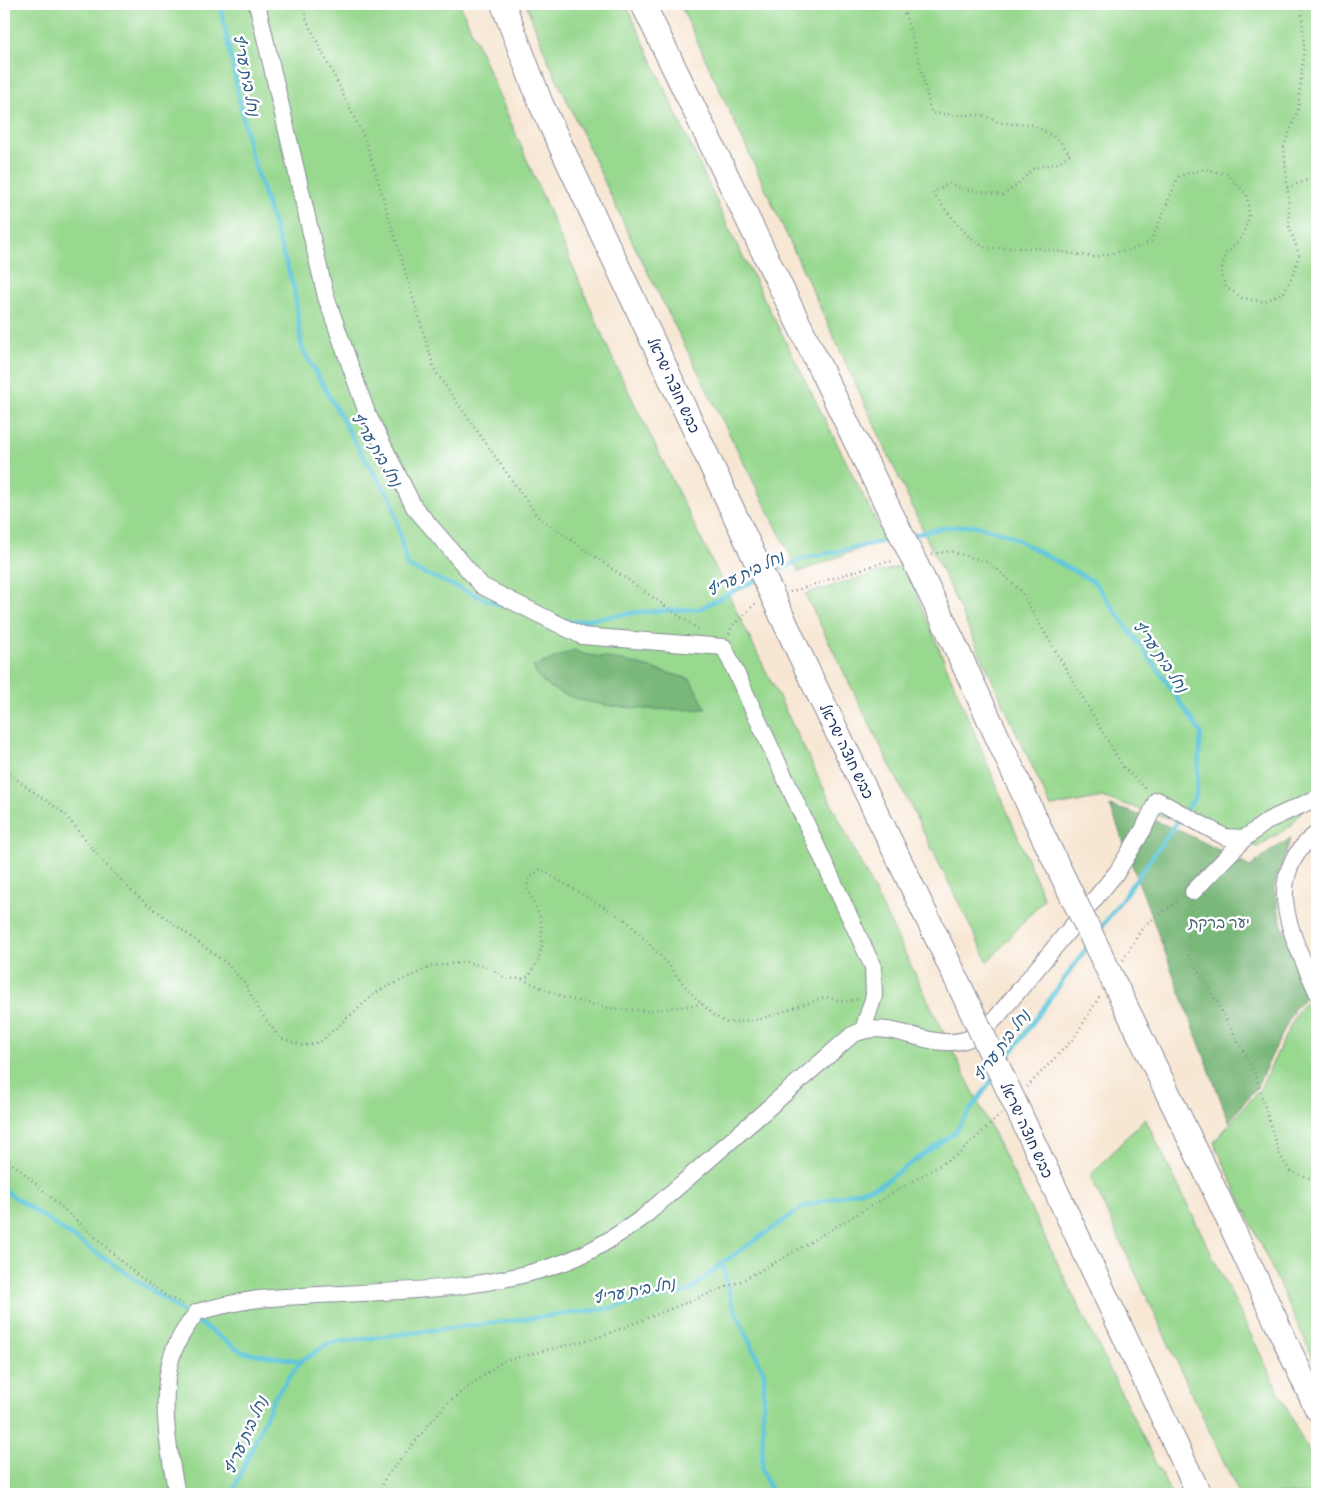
<svg xmlns="http://www.w3.org/2000/svg" width="1321" height="1498" font-family="Delius,'Playpen Sans Hebrew',sans-serif">
<style>
.green{fill:#98d88f;stroke:#5a8476}
.forest{fill:#7ab87a;stroke:#4a746c}
.lines{fill:none;stroke-linecap:round;stroke-linejoin:round}
.stream{stroke:#5fc6dc;stroke-width:4.5}
.minor-casing{stroke:#898a98;stroke-width:18}
.highway-casing{stroke:#898a98;stroke-width:26}
.path{stroke:#898a98;stroke-width:2.5;stroke-dasharray:1 4;stroke-linecap:butt}
.minor{stroke:#fff;stroke-width:16}
.highway{stroke:#fff;stroke-width:24}
.highway-bridge-casing{stroke:#898a98;stroke-width:26;stroke-linecap:butt}
.highway-bridge{stroke:#fff;stroke-width:24}
.labels{text-anchor:middle;dominant-baseline:central;stroke-width:5;stroke-linejoin:round;paint-order:stroke}
.street-label{font-size:15px;fill:#1b2f5e;stroke:#fff}
.park-label{font-size:15px;fill:#40626d;stroke:#fff}
.water-label{font-size:16px;font-style:italic;fill:#2f5c84;stroke:#fff}
</style>
<rect width="100%" height="100%" fill="#fff"/>
<filter id="ink" filterUnits="userSpaceOnUse"><feTurbulence type="fractalNoise" baseFrequency=".02" numOctaves="2"/><feDisplacementMap in="SourceGraphic" scale="10" xChannelSelector="R" yChannelSelector="G"/><feConvolveMatrix kernelMatrix="1 2 1 2 8 2 1 2 1" color-interpolation-filters="sRGB"/></filter>
<filter id="wash" filterUnits="userSpaceOnUse"><feTurbulence type="fractalNoise" baseFrequency=".0096" numOctaves="4" result="noise"/><feDisplacementMap in="SourceGraphic" scale="20" xChannelSelector="R" yChannelSelector="G"/><feGaussianBlur stdDeviation="1.12" result="paint"/><feColorMatrix in="noise" values="0 0 0 0 0 0 0 0 0 0 0 0 0 0 0 0 0 1.4 0 .05"/><feComposite in="paint" operator="in"/></filter>
<g filter="url(#wash)">
<rect width="100%" height="100%" fill="#f7e6d2"/>
<path class="green" d="M4 4H460L613 360 1171 1494H4Z
M526 4H626L729 229 885 539 799 572 631 239 548 60Z
M680 4H1317V789L1291 826 1257 847 1102 797 1051 807Z
M904 565 1044 899 988 962 805 594Z
M1311 996 1317 1013V1367L1214 1142 1260 1089 1297 1012Z
M1145 1118 1317 1470V1494H1239L1090 1176Z"/>
<path class="forest" d="M574 650 583 654 625 661 690 679 706 709C664 711 572 711 541 680 537 677 536 671 533 667Z
M1110 806C1161 820 1204 841 1250 867L1268 853 1291 838 1274 887 1282 926 1313 989 1294 1009 1257 1086 1229 1122Z"/>
<g class="lines">
<path class="stream" d="M220 4 250 151 294 288 302 348 363 456 392 500 407 566 495 603 506 606
M909 536 942 528 974 525 1007 534 1094 582 1159 671 1201 733 1196 796 1098 932
M770 574 802 559 894 539
M567 621 573 622 639 612 699 609 758 579
M1003 1064 1088 946
M4 1190 189 1316
M722 1263 732 1303 764 1373 762 1470 772 1494
M195 1320 242 1352 301 1361
M232 1494 274 1398 301 1361 330 1343 605 1309 690 1291 722 1263 805 1206 880 1185 953 1134 995 1076"/>
</g>
</g>
<g filter="url(#ink)">
<g class="lines">
<g class="minor-casing">
<path id="minor" d="M257 4 326 297 367 413 414 507 482 586 582 636 724 647 873 967 874 996 863 1030
M1317 833C1258 878 1294 939 1317 992
M1193 892 1245 838 1269 820 1317 798
M177 1494C169 1454 160 1404 170 1363 174 1344 186 1327 197 1312 217 1307 239 1301 260 1299 362 1289 467 1298 565 1262 592 1252 616 1236 641 1219L852 1035C890 1016 927 1051 965 1040 977 1036 987 1026 996 1018L1117 872 1143 830 1157 800 1225 837 1245 838"/>
</g>
<g class="highway-casing">
<path id="highway" d="M503 4 541 104 731 507
M643 4 863 456
M945 624 1045 840
M810 676 938 940
M1207 1174 1317 1409
M1098 1280 1199 1494"/>
</g>
<path class="path" d="M302 4 307 21 366 141 435 371 537 516 698 629
M902 4 920 64 931 113 957 115H982L1001 123 1034 125 1059 140 1070 154 1058 163 1034 168 1017 185 1003 195 962 189 949 183 933 193 943 207 967 235 985 248H1036L1094 257 1134 249 1151 241 1179 176 1204 169 1227 174 1247 195 1249 217 1242 237 1225 255 1221 275 1226 287 1242 298 1264 302 1284 292 1294 273 1299 254 1289 226V208L1284 146 1298 110 1304 46 1301 4
M1287 188 1317 176
M932 554 950 551 990 563 1020 590 1123 767 1148 791
M790 592 881 563 894 561
M729 634 732 626 756 603
M4 773 10 775 65 814 102 861 138 897 226 963 244 982 260 1012 280 1038 304 1046 320 1042 378 991 433 966 466 962 491 968 505 978 522 979 529 976 538 961 542 945 541 919 527 888 528 880 540 869 627 921 668 964 689 991 713 1015 727 1023 761 1019 826 997 844 1002 859 999
M1192 905 1188 954 1213 995 1254 1071 1280 1156 1290 1171 1317 1181
M1123 960 1144 925 1180 900
M522 979 565 998 609 1008 648 1011 702 1004
M1027 1087 1074 1038 1100 996
M4 1159 17 1167 136 1274 165 1295 184 1305
M379 1494 385 1478 447 1403 503 1361 599 1337 739 1282 785 1257 960 1153 1001 1114"/>
<use href="#minor" class="minor"/>
<use href="#highway" class="highway"/>
<g class="highway-bridge-casing">
<path id="highway-bridge" d="M863 456 945 624
M731 507 810 676
M1045 840 1207 1174
M938 940 1098 1280"/>
</g>
<use href="#highway-bridge" class="highway-bridge"/>
</g>
</g>
<g class="labels">
<g class="street-label">
<text transform="translate(674 385) rotate(65)">כביש חוצה ישראל</text>
<text transform="translate(847 751) rotate(64)">כביש חוצה ישראל</text>
<text transform="translate(1027 1130) rotate(65)">כביש חוצה ישראל</text>
</g>
<g class="park-label">
<text x="1219" y="922">יער ברקת</text>
</g>
<g class="water-label">
<text transform="translate(247 75) rotate(79)">נחל בית עריף</text>
<text transform="translate(377 449) rotate(59)">נחל בית עריף</text>
<text transform="translate(745 573) rotate(-26)">נחל בית עריף</text>
<text transform="translate(1161 656) rotate(55)">נחל בית עריף</text>
<text transform="translate(1001 1045) rotate(-54)">נחל בית עריף</text>
<text transform="translate(634 1290) rotate(-11)">נחל בית עריף</text>
<text transform="translate(245 1435) rotate(-66)">נחל בית עריף</text>
</g>
</g>
<rect width="1321" height="1498" fill="none" stroke="#fff" stroke-width="20"/>
</svg>
